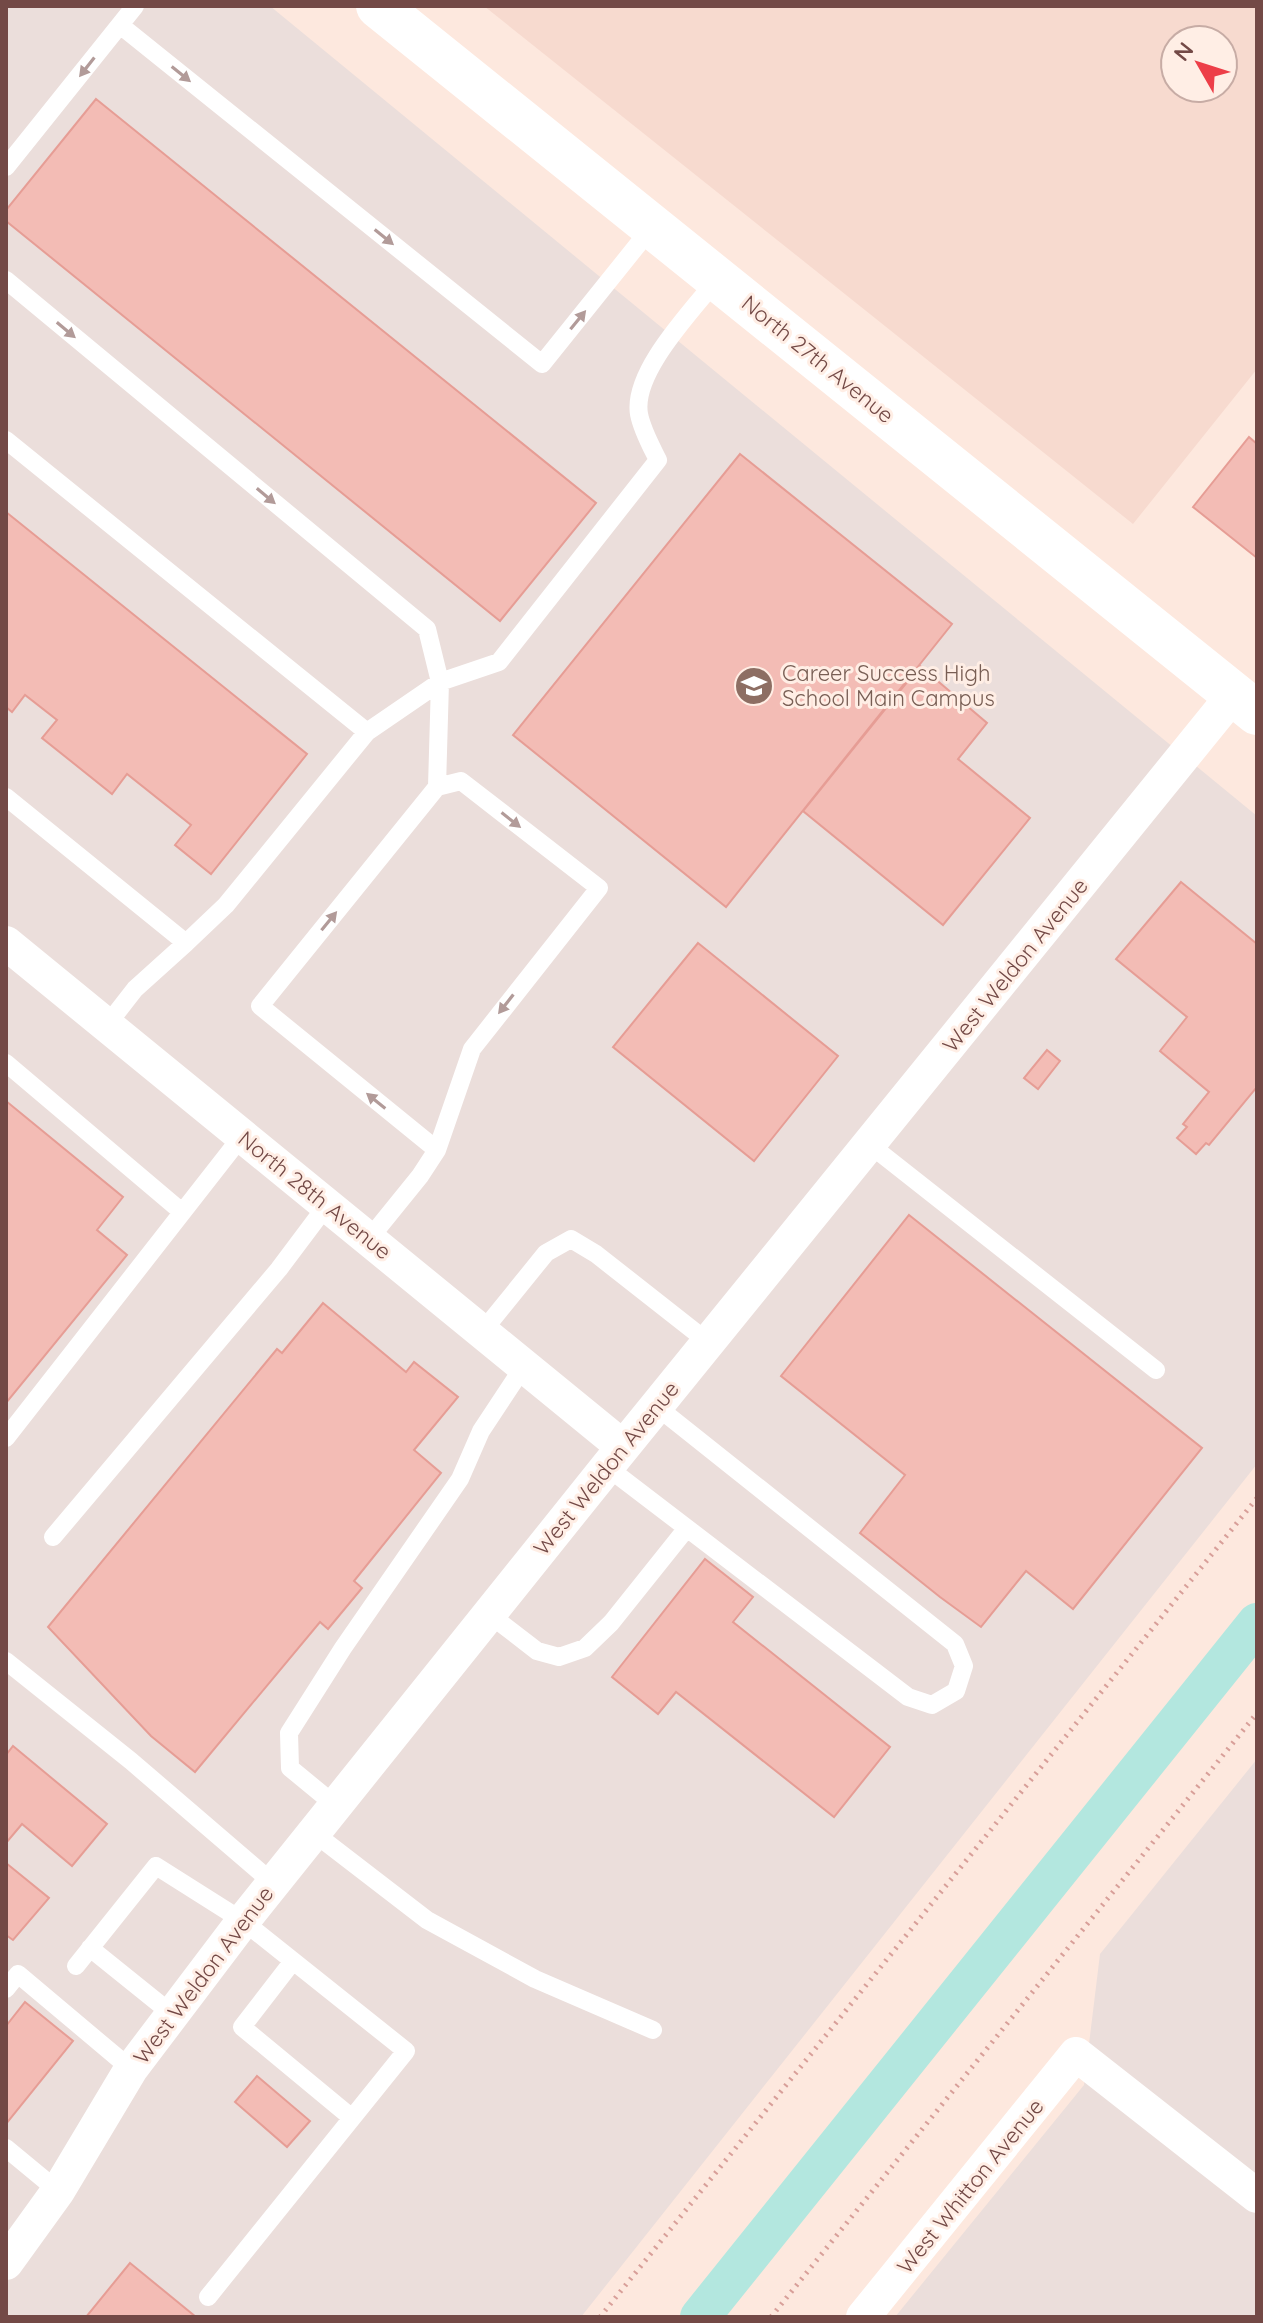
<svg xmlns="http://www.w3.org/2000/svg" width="1263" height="2323" font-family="Quicksand,sans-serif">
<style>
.residential{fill:#f7dacf;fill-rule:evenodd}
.industrial{fill:#ebdedb}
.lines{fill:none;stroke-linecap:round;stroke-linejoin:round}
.canal{stroke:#b3e7df;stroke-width:40}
.building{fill:#f3bcb5;stroke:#e69d95;stroke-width:2}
.path{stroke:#d89f99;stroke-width:5;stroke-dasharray:2 6;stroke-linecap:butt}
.lane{stroke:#fff;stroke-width:18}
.street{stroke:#fff;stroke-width:34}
.secondary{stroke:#fff;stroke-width:44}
.oneway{fill:#b29b99}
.labels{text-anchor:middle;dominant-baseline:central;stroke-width:6;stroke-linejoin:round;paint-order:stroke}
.street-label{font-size:22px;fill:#734946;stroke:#ffeee5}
.education-label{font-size:22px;fill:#785e54;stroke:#ffeee5;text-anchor:start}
</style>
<rect width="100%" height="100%" fill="#fde8de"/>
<path class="residential" d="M484 6H1257V369L1133 524ZM1175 40H1223V88H1175Z"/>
<path class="industrial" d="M6 6H270L1257 816V1464L581 2317H6Z
M1257 1759V2317H895L1084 2085 1100 1954Z"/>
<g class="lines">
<path class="canal" d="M700 2317 1257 1623"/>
</g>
<path class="building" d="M96 99 596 503 500 621 6 221V210Z
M1249 437 1257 444V558L1193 507Z
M740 454 952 624 726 907 513 735Z
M6 512 307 754 211 874 175 845 191 825 127 774 112 794 42 738 57 720 25 695 12 712 6 707Z
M920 666 987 723 958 759 1030 818 943 925 803 811Z
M1181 882 1257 944V1087L1209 1145 1206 1143 1196 1154 1177 1138 1187 1127 1183 1124 1209 1092 1160 1051 1187 1017 1116 959Z
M698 943 838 1056 754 1161 613 1047Z
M1047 1050 1060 1061 1038 1089 1024 1078Z
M6 1101 123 1197 97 1230 127 1255 6 1403Z
M909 1215 1202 1448 1073 1609 1026 1571 981 1627 940 1597 860 1533 905 1475 781 1376Z
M323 1303 406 1372 414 1362 458 1397 414 1450 441 1473 354 1581 362 1588 328 1629 320 1622 195 1772 151 1736 48 1627 277 1349 282 1353Z
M705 1559 753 1597 733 1622 890 1747 834 1817 676 1692 658 1714 612 1677Z
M13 1746 107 1824 72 1866 22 1824 6 1843V1755Z
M6 1863 49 1898 13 1940 6 1935Z
M25 2002 73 2041 6 2124V2026Z
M257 2076 310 2121 287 2147 235 2102Z
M130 2263 196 2317H86Z"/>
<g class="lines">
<path class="path" d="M600 2317 1257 1498
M771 2317 1257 1713"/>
<path class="lane" d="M120 25 542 364 652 227
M6 167 135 6
M6 280 427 629 440 682 499 662 658 460C651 446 642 430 639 414 632 372 692 311 718 278
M6 440 367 732 226 905 186 943
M367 732 440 682 437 787
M6 797 186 943 135 989 107 1025
M6 1063 182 1212
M869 1144 1156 1370
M369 1239 420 1176 437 1150 472 1049 599 888 461 781 437 787 260 1006 437 1150
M482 1332 546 1253 571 1239 596 1254 708 1342
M6 1438 242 1136
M607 1467 908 1697 932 1705 956 1691 964 1666 955 1644 656 1406
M53 1537 279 1269 327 1205
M489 1614 537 1651 559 1657 585 1648 611 1623 687 1528
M6 1661 131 1761 273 1883
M335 1805 290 1768 289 1733 343 1648 460 1479 481 1431 524 1366
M314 1833 427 1920 535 1979 653 2030
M90 1948 172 2014
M293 1961 242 2027 352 2118
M76 1966 156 1866 243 1921 406 2051 208 2297
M6 1989 18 1974 131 2069
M6 2148 58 2191"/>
<path class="street" d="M6 943 623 1447
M6 2263 58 2191 131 2069 243 1921 607 1467 1234 694
M863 2317 1076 2054 1257 2196"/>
<path class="secondary" d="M378 6 1257 713"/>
</g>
<defs><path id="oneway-solid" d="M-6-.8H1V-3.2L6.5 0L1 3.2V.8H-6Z" transform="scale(2)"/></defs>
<g class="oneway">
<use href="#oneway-solid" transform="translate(87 67) rotate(128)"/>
<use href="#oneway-solid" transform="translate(181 74) rotate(39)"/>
<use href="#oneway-solid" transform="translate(384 237) rotate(39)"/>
<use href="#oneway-solid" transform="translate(578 320) rotate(-51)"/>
<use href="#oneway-solid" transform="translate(66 330) rotate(40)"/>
<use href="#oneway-solid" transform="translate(266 496) rotate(40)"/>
<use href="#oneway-solid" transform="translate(511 820) rotate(38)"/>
<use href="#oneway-solid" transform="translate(329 921) rotate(-51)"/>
<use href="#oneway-solid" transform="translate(506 1004) rotate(128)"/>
<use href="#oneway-solid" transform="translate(376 1101) rotate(-141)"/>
</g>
<defs>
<g id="school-disc" transform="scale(2)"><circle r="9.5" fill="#8d6e63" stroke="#ffeee5"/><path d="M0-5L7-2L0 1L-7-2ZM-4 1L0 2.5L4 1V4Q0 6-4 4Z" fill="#fff"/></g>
</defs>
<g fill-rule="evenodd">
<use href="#school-disc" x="754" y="686"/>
</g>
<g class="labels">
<g class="street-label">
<text transform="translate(818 359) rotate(39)">North 27th Avenue</text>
<text transform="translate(1015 965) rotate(-51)">West Weldon Avenue</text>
<text transform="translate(315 1195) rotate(39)">North 28th Avenue</text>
<text transform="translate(606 1468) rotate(-51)">West Weldon Avenue</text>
<text transform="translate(203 1975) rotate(-53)">West Weldon Avenue</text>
<text transform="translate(970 2186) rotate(-51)">West Whitton Avenue</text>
</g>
<g class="education-label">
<text x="782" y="673">Career Success High<tspan x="782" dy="25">School Main Campus</tspan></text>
</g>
</g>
<rect width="1263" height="2323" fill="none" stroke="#734946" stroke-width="16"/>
<g transform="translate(1199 64) rotate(309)"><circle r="38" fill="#ffeee5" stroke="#c7aca5" stroke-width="2"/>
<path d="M0-6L14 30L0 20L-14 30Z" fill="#ed3e48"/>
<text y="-12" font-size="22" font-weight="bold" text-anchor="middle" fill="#734946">N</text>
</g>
</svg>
